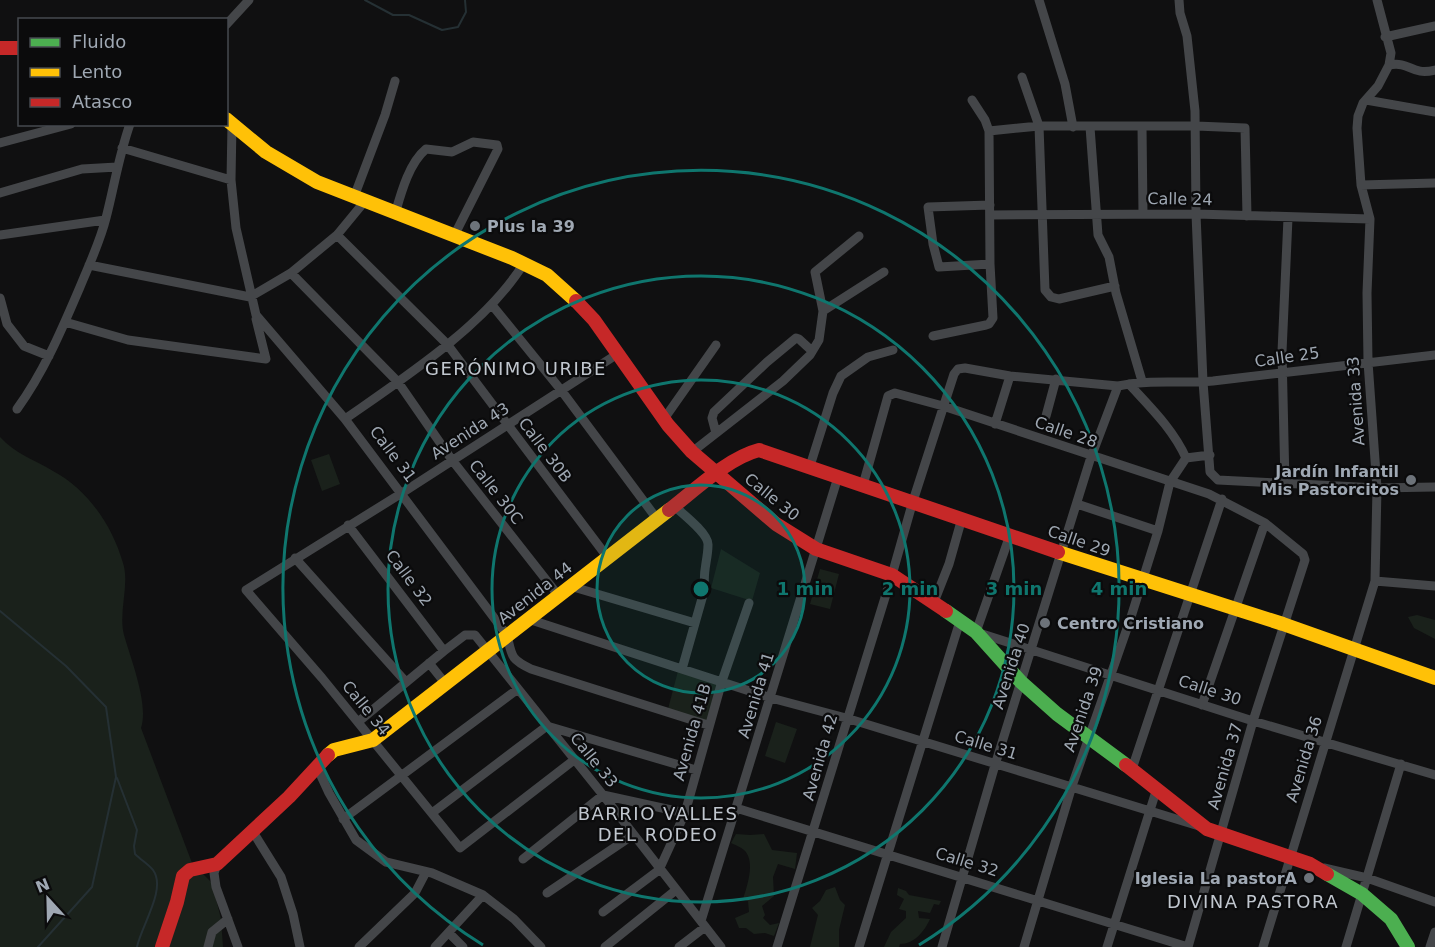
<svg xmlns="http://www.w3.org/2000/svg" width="1435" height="947" font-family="'DejaVu Sans',sans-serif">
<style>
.green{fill:#1a211b}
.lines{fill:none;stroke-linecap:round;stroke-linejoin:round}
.stream{stroke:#253034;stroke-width:2}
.street{stroke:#444649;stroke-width:9}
.fast{stroke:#4caf50;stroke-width:14}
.slow{stroke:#ffc107;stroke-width:14}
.jam{stroke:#c62828;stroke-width:14}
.ring{fill:none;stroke:#0f766e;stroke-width:3}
.poi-dot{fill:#6d737a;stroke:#0b0b0c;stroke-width:2}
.labels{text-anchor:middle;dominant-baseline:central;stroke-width:4.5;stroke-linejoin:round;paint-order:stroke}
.street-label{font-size:16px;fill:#9fa8b3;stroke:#0b0b0c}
.poi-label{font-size:16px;font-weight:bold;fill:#9fa8b3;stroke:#0b0b0c;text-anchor:start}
.neighbourhood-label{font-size:18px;letter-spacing:1.5px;fill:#c1c7cf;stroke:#0b0b0c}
.centre{fill:#0f766e;stroke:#0b0b0c;stroke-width:3}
.ring-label{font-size:18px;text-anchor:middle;font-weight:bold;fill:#0f766e;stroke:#0b0b0c;stroke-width:4.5;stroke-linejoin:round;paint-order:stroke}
</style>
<rect width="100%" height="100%" fill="#101011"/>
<path class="green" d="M0 437C14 453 35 460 53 471 88 490 112 525 123 563 130 585 118 612 124 635 131 660 149 704 141 728L192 863 212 883 221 919 223 947H0Z
M329 454 340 484 322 491 311 460Z
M721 549 760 573 752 601 711 588Z
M820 569 839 574 830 609 810 604Z
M1417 615 1435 620V639L1414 628 1408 617Z
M678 671 719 683 706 722 668 709Z
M776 722 797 729 785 763 765 756Z
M736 834 750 835 764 834 772 850 797 853 795 869 778 864 773 877 774 896 762 906 765 915 763 918 770 925 779 923 774 936 765 933 754 934 746 928H739L735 918 749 912 748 901 743 899C747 886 756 861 744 850 741 847 735 845 731 843Z
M835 887 840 900 845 905 839 930V947H810L818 915 812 908 820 901 826 890Z
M898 888 906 891 909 895 941 901 939 905 934 904 930 913 918 911 919 918 930 919C924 932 914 944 900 944L899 947H884L891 932 906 918V911L899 909 904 899 897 895Z"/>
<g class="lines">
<path class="stream" d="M365 0 393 15H409L442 30 458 27 466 12 465 0
M0 611 66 666 106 707 116 777 92 887 38 947
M117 778 137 830 134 846 135 854C141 860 148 864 153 870 167 889 141 926 137 947"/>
<path class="street" d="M1039 0 1065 84 1073 127
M1179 0 1180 13 1187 36 1195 111 1196 214 1203 382 1210 472 1218 480 1377 488 1435 487
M226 25 249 0
M1385 37 1435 26
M1389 65C1411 61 1411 76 1435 70
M1022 77 1039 126 1045 290 1051 297 1059 299 1115 286
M1366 100 1435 112
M232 124 231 180 236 228 256 315 345 419 507 635C512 656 510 659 531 669L708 725
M1142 126 1143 214
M1090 127 1098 235 1109 257 1116 293 1142 381
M989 131 1039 126H1196L1245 128 1247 216
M0 143 71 124
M122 148 231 180
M1361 185 1435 183
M0 193 82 169 117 167
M354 197 385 115 395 81
M990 205 928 207 933 244 939 267 990 264
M395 214C401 193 409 163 426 149L452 152 473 142 497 145 498 149 454 236
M990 215 1196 214 1370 219
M0 235 105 220
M337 235 447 344 608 558
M89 265 250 297 291 273 337 235 365 201
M291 273 398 382 452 460 558 595
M0 298 7 324 24 346 49 356
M492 305 561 390 657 519
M823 311 884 272
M65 322 128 340 266 359 256 319
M933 336 986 325 989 324 993 318 990 264 989 131 985 120 972 100
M1129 384C1150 407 1173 429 1186 458
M17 409C44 372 62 329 80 287 89 265 100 242 106 218 114 187 119 155 130 124
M1046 416 1056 379
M345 419C404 378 487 324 524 263
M664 419 716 345
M995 424 1010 376
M716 433 712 418 714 412 767 362 796 338 799 339 812 351
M692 452 783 381 810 355 819 340 823 311 815 272 859 236
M810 466 833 393 841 376 868 357 893 350
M1285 484 1282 352 1288 218
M863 485 888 396 895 393 943 406 1209 494 1265 523 1303 554 1305 560 1253 721 1188 947
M1077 504 1158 531
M674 506C683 514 709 534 708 545 708 560 702 573 705 588L682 669
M348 525 444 651
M1010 535 976 632 1253 721 1435 775
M295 558 406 682
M1375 581 1435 586
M570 586 695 623
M934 602 949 564 962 518
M528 619 771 698 846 718 1199 826
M429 663 445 683
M1202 705 1265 523
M358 722 444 651 465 635H475L603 795 721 947
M574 760 460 848 322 678 246 590 402 493 619 353
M317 767 329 793 356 840 386 862 432 873 483 895 514 919 541 947
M1132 769 1222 499
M736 808 1188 947
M432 813 547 726 696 770
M343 819 518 689
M253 832 281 877 293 914 300 947
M523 859 603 795 685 813
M217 864 214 873 216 887 238 947
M1324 868 1367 878 1435 902
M547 893 633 835
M603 912 659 870 685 813 722 681 749 603
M701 921 838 477
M449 933 463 947
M208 947 212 932 228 919
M359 947 415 893 426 872
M435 947 483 895
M605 947 676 890
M679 947 705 927
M777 947 892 575 913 501 954 374 958 369 965 368 1010 376 1118 386
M859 947 960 621
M942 947 995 765 1090 460 1118 386C1149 379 1181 384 1213 381 1287 373 1361 363 1435 355
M1024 947 1072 786 1131 617 1158 531 1170 482 1186 458 1210 455
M1107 947 1157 788
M1263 947 1375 581 1377 488 1368 362 1367 293 1370 219 1361 185 1357 128 1358 116 1363 103 1378 86 1389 65 1391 53 1377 0
M1346 947 1401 764
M1430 947 1435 932"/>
<path class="fast" d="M946 611 976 632 1021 682 1057 714 1126 765
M1327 874 1362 894 1391 919 1408 947"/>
<path class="slow" d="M226 119 266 152 317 182 512 258 547 275 576 301
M1058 552 1283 624 1435 678
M328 755 334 750 373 740 669 510"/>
<path class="jam" d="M0 48H20
M576 301 594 320 668 425 692 452 776 524 816 549 892 575 946 611
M669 510C695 490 728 458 759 450L1058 552
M1126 765 1207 829 1310 864 1327 874
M162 947 177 902 183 876 190 870 217 864 289 797 328 755"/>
</g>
<circle cx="701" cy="589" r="104" fill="#0f766e" fill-opacity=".12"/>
<g class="ring">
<circle cx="701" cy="589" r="104"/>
<circle cx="701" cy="589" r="209"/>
<circle cx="701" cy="589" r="313"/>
<path d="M483 945A418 418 0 1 1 919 945"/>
</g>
<g class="poi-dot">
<circle cx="475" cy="226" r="6"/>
<circle cx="1411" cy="480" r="6"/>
<circle cx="1045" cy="623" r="6"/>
<circle cx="1309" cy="878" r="6"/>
</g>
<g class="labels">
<g class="street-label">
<text transform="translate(1180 199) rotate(1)">Calle 24</text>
<text transform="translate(1287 357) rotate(-8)">Calle 25</text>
<text transform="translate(1356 401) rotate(-94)">Avenida 33</text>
<text transform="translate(470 431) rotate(-33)">Avenida 43</text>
<text transform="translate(1066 432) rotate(19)">Calle 28</text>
<text transform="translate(545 450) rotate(53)">Calle 30B</text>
<text transform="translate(393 454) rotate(53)">Calle 31</text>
<text transform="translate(496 492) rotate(52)">Calle 30C</text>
<text transform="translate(772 497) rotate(39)">Calle 30</text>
<text transform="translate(1079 541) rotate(19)">Calle 29</text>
<text transform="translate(409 578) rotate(53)">Calle 32</text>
<text transform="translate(535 593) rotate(-38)">Avenida 44</text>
<text transform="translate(1011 666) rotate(-72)">Avenida 40</text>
<text transform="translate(1210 690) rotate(18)">Calle 30</text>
<text transform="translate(756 695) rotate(-73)">Avenida 41</text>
<text transform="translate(366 708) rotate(51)">Calle 34</text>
<text transform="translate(1083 709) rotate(-71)">Avenida 39</text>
<text transform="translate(692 732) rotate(-74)">Avenida 41B</text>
<text transform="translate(986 745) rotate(17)">Calle 31</text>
<text transform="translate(820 757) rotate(-74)">Avenida 42</text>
<text transform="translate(1304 759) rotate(-73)">Avenida 36</text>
<text transform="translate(594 760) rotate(51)">Calle 33</text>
<text transform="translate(1225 766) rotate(-74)">Avenida 37</text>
<text transform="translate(967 862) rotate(17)">Calle 32</text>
</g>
<g class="poi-label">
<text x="487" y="226">Plus la 39</text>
<text x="1399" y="471" text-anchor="end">Jardín Infantil<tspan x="1399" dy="18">Mis Pastorcitos</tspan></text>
<text x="1057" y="623">Centro Cristiano</text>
<text x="1297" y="878" text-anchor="end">Iglesia La pastorA</text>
</g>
<g class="neighbourhood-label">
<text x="516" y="368">GERÓNIMO URIBE</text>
<text x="658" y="813">BARRIO VALLES<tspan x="658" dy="21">DEL RODEO</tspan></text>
<text x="1253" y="901">DIVINA PASTORA</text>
</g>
</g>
<circle cx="701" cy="589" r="9" class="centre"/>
<g class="ring-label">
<text x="805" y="595">1 min</text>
<text x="910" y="595">2 min</text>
<text x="1014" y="595">3 min</text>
<text x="1119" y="595">4 min</text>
</g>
<rect x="18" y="18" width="210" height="108" fill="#0b0b0c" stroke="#464a4f" stroke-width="1.5"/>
<rect x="30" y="38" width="30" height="9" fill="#4caf50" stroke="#464a4f" stroke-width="1.5"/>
<text x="72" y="48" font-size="18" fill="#9fa8b3">Fluido</text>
<rect x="30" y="68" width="30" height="9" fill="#ffc107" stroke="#464a4f" stroke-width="1.5"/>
<text x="72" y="78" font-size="18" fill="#9fa8b3">Lento</text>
<rect x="30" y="98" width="30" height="9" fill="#c62828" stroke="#464a4f" stroke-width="1.5"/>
<text x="72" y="108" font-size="18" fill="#9fa8b3">Atasco</text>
<g transform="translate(48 899) rotate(338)" stroke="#0b0b0c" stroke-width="4.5" paint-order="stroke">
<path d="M0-4.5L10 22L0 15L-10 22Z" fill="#9fa8b3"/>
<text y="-9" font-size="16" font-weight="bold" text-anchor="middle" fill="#9fa8b3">N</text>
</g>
</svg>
